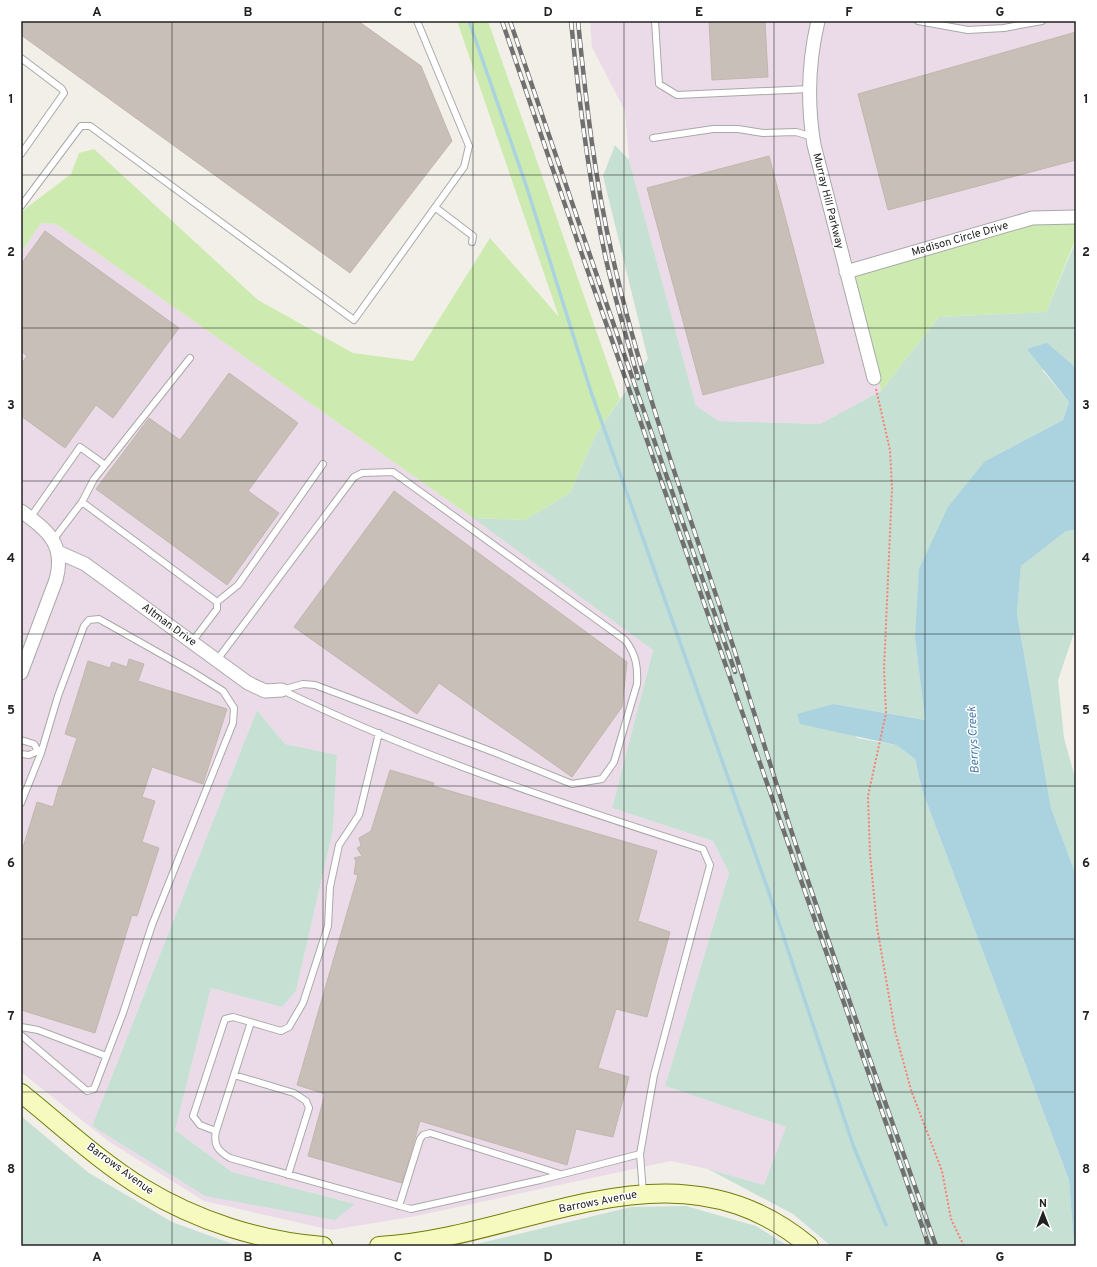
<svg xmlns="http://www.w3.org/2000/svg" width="1097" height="1267" font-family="Overpass,sans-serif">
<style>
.industrial{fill:#ebdbe8;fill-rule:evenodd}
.grass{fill:#cdebb0}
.wetland{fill:#c6e0d4}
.water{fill:#aad3df}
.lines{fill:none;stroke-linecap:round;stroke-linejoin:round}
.stream{stroke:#aad3df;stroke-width:3.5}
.building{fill:#c7bfb8;stroke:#c4b6ab}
.lane-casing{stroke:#a9a9a9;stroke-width:8}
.street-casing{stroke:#a9a9a9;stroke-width:15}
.secondary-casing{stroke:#707d05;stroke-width:20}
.path{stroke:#fa8072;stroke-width:2;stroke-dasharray:2 2;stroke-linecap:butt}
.lane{stroke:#fff;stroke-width:6}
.street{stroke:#fff;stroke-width:13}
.secondary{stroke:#f7fabf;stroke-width:18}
.rail-casing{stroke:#707070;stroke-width:4.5}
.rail{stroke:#fff;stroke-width:3;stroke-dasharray:9;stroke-linecap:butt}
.grid{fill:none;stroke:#222;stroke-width:1;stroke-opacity:0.55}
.labels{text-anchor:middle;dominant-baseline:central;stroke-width:3;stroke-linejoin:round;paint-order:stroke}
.street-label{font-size:11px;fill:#222;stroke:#fff}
.water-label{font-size:12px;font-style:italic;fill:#4a7aab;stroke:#fff}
.neatline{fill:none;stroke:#222;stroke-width:1.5}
.grid-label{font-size:13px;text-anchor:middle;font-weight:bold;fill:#222}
</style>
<rect width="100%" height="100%" fill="#f2efe9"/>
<path class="industrial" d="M590 21H1076V213H1053L849 263 881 391 820 424 719 421 696 406 629 160 625 111 592 47Z
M41 223 56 224 473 518 653 649 612 808 713 841 729 873 665 1086 786 1127 764 1185 708 1169 671 1161 411 1217 331 1230 204 1201 108 1141 21 1072V253ZM257 710 285 744 337 756 333 830 296 991 282 1007 211 988 175 1130 232 1172 355 1204 205 1196 92 1126Z"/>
<path class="grass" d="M457 21H488L620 399 595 436 570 493 525 520 473 518 56 224 41 223 21 253V212L71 174 79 153 94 149 258 300 353 353 413 361 490 238 559 317Z
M1053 213H1076V243H1074L1046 312 939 317 881 391 849 263Z"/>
<path class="wetland" d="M615 145 629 160 696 406 719 421 820 424 881 391 939 317 1046 312 1075 243H1076V368L1073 365 1042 370 1069 402 1063 420 985 461 915 639 925 720 834 704 857 738 896 745 915 759 922 790 1069 1180 1074 1246H831L793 1214 708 1169 764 1185 786 1127 665 1086 729 873 713 841 612 808 653 650 473 518 525 520 570 493 595 436 648 359 603 176Z
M1076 530V627L1058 680 1064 738 1076 781V875L1051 808 1017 614 1021 566 1066 531Z
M257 710 285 744 337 755 333 830 296 991 282 1007 211 988 175 1130 232 1172 355 1204 335 1220 205 1196 92 1126Z
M21 1116 89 1173 172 1222 238 1246H21Z
M686 1206 756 1226 788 1246H468L631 1207Z"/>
<path class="water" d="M1047 343 1076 368V530L1066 531 1021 566 1017 614 1051 808 1076 875V1246H1074L1069 1180 922 790 915 759 896 745 800 724 797 714 834 704 925 720 915 639 919 569 948 507 985 461 1063 420 1069 402 1027 349Z"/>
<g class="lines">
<path class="stream" d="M469 21 527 188 591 392 767 887 853 1145 886 1225"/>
</g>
<path class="building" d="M21 21H358L421 66 452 141 350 273 21 35Z
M709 21H765L768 77 712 80Z
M1076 32V160L888 210 858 94Z
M769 156 824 363 703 395 647 188Z
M45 231 179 328 113 418 96 405 65 448 21 416V364L27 356 21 351V264Z
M229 373 298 423 248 491 279 513 227 585 96 489 149 418 180 440Z
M394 491 627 662 622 707 572 777 439 683 417 714 294 627Z
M129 659 144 664 138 681 227 709 203 784 152 767 142 797 155 801 142 842 159 848 137 916 132 915 95 1033 21 1010V854L37 802 53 807 59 786 61 787 77 738 65 734 88 661 110 668 112 662 127 667Z
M390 770 434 783 433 786 657 851 638 921 670 932 647 1017 616 1009 598 1068 629 1077 613 1137 576 1129 567 1165 420 1121 402 1183 308 1156 325 1094 297 1085 358 875 354 874 356 861 354 858 362 856 357 848 361 846 359 838 371 831Z"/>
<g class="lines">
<g class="lane-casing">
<path id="lane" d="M655 21 659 84 677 95 809 89
M918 21 968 30 1004 28 1042 21
M21 58 62 89 64 93 21 154
M653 138 713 129H738L763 133 796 132 813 137
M21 206 81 126H90L354 320 464 167 469 146 417 21
M436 208 473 236 472 242
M82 502 94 479 190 358
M30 518 80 447 105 465
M53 540 82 502 217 602V609L192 642
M217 602 238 585 323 464
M217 660 354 477 362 473 393 472 625 640C636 654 638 667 637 684L614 762 602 779 572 784 496 753 315 685 303 684 282 690
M282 690C417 756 560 803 703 849L710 865 654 1075 640 1154 643 1193
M379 733 359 815 339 845 330 887 328 926 303 1003 289 1027 281 1031 233 1017 225 1019 193 1116 200 1125 216 1131C213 1145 218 1151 230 1158L411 1209 540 1180 640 1154
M21 740 34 744 38 751 29 755 21 754
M21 803 41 753 58 696 84 626 89 620 99 619 191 671 223 691 234 708 233 723 152 925 123 1013 94 1089 87 1091 21 1035
M21 1027 38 1030 106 1056
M234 1075 294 1093 306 1101 309 1108 288 1175
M216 1131 251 1022
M399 1206 420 1139 423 1135 430 1133 560 1174"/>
</g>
<g class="street-casing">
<path id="street" d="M818 21C808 63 807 103 814 145L874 378
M846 272 1032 218 1076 217
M21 511C47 530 66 544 56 580L21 673
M58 552 85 564 248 683 265 691 282 690"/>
</g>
<g class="secondary-casing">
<path id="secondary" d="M21 1093C61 1125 99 1161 143 1188 197 1221 260 1241 323 1246
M379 1246C527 1238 673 1132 809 1246"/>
</g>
<path class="path" d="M876 389 890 450 892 488 884 669 886 713 868 796 870 854 877 927 895 1031 911 1090 942 1171 951 1219 964 1246"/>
<use href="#lane" class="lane"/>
<use href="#street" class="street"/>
<use href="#secondary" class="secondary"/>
<g class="rail-casing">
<path id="rail" d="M502 21 586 266 929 1246
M510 21 609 311 735 672
M571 21C579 102 589 184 607 264 616 302 627 340 638 378
M578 21C586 102 595 183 614 263 644 394 692 521 734 649 753 708 771 768 790 827 836 967 887 1106 936 1246"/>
</g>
<use href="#rail" class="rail"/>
</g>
<path class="grid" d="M172 21V1246M323 21V1246M473 21V1246M624 21V1246M774 21V1246M925 21V1246M21 175H1076M21 328H1076M21 481H1076M21 634H1076M21 786H1076M21 939H1076M21 1092H1076"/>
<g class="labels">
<g class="street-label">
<text transform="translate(828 201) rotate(76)">Murray Hill Parkway</text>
<text transform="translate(960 239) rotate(-16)">Madison Circle Drive</text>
<text transform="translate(169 625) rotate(36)">Altman Drive</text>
<text transform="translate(120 1169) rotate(36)">Barrows Avenue</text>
<text transform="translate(598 1202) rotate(-11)">Barrows Avenue</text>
</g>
<g class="water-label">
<text transform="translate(974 740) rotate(-93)">Berrys Creek</text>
</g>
</g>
<rect width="1097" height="1267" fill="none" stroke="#ffffff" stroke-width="44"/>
<g transform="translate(1043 1213)" stroke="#ffffff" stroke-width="3" paint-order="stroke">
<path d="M0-3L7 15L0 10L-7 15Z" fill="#222222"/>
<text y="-6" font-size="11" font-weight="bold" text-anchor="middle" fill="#222222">N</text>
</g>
<rect x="22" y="22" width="1053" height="1223" class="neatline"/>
<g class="grid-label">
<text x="97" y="16">A</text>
<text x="248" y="16">B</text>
<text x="398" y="16">C</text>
<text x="548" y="16">D</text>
<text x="699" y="16">E</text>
<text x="849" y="16">F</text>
<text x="1000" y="16">G</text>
<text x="11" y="103">1</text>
<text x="1086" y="103">1</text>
<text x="11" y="256">2</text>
<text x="1086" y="256">2</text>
<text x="11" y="409">3</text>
<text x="1086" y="409">3</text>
<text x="11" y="562">4</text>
<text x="1086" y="562">4</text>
<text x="11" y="714">5</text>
<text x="1086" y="714">5</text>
<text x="11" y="867">6</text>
<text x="1086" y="867">6</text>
<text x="11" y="1020">7</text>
<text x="1086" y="1020">7</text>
<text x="11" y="1173">8</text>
<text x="1086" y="1173">8</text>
<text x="97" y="1261">A</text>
<text x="248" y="1261">B</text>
<text x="398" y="1261">C</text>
<text x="548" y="1261">D</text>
<text x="699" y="1261">E</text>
<text x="849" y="1261">F</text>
<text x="1000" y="1261">G</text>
</g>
</svg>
